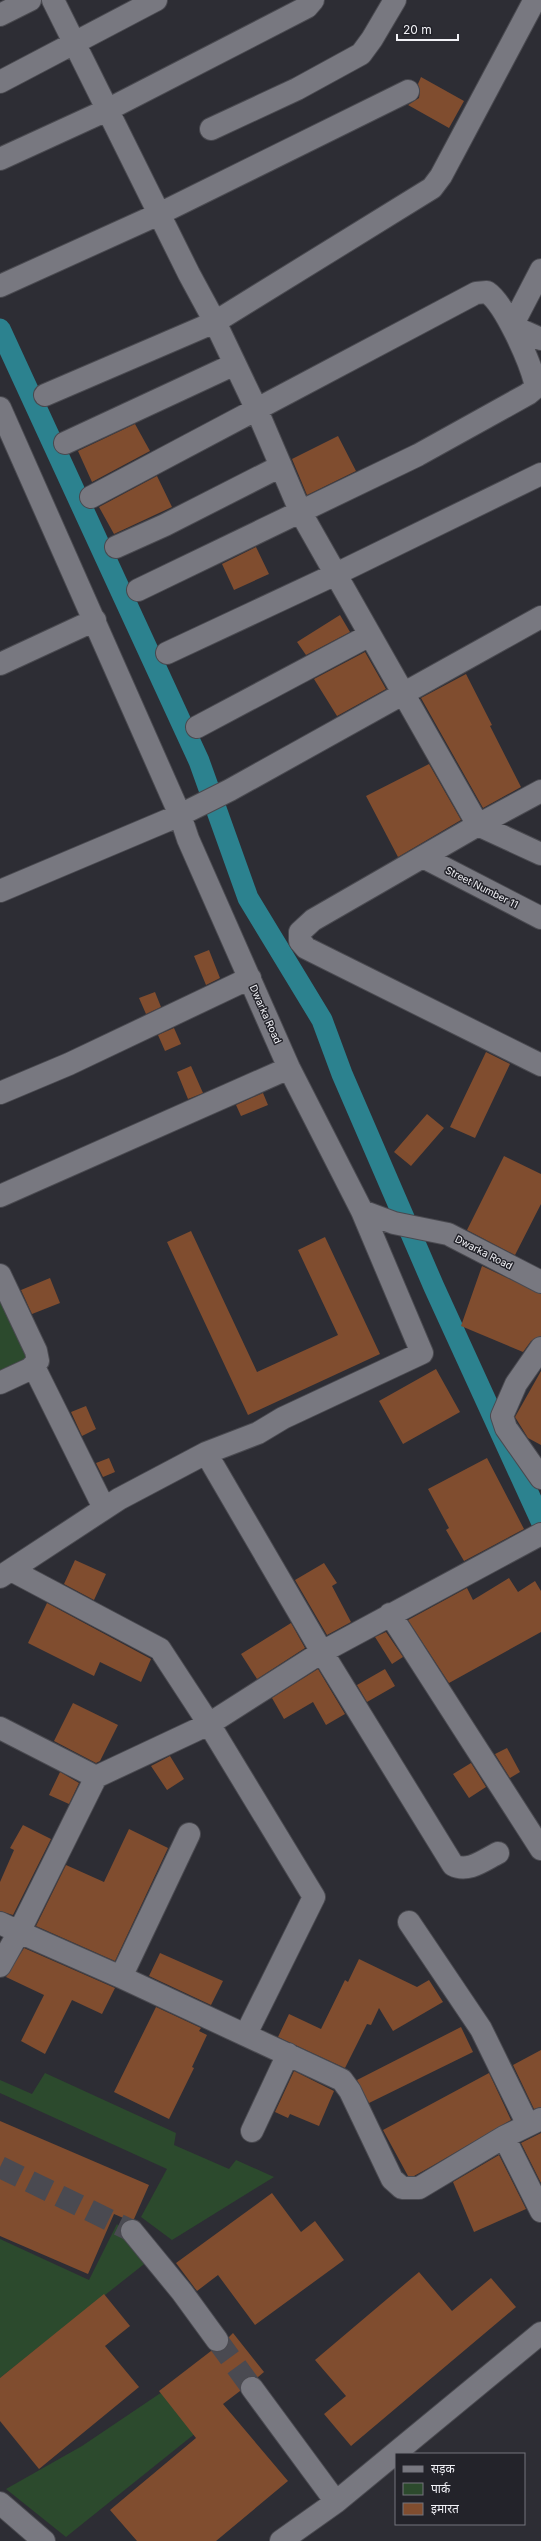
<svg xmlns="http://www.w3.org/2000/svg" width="541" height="2541" font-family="Inter,'Noto Sans Devanagari',sans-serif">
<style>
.green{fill:#2c4a2d}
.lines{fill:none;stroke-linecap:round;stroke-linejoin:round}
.canal{stroke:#2c828f;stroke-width:21}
.building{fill:#804d2f}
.minor-tunnel{stroke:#4a4a51;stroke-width:22;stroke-dasharray:22 11;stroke-linecap:butt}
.minor-casing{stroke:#4a4a50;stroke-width:24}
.minor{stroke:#787880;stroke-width:22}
.labels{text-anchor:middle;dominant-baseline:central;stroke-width:3;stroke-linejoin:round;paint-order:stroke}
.street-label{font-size:10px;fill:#f1f1f6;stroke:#23232a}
</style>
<rect width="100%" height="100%" fill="#2d2d34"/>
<path class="green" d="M0 1294 32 1359 0 1374Z
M45 2073 176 2133 174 2145 229 2169 236 2160 274 2177 172 2240 141 2217 167 2169 0 2093V2080L32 2094Z
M117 2224 148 2261 0 2378V2239L89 2280Z
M174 2384 207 2424 66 2537 6 2489 82 2446Z"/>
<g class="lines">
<path class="canal" d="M0 329 199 761 248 898 322 1020 342 1074 434 1287 541 1521"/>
</g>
<path class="building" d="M421 77 464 101 449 128 408 105 419 98 420 91 418 84Z
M135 424 150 451 92 482 78 451Z
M338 436 356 471 307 495 292 459Z
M157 476 172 507 114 534 99 507Z
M256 547 269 574 234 590 222 564Z
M340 615 350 632 306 655 297 642Z
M365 652 386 689 337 716 314 679Z
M466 674 492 725 490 726 521 787 483 808 421 698Z
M429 764 461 820 398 857 366 796Z
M209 950 220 978 206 985 194 956Z
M155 992 161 1007 146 1014 139 998Z
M174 1028 181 1044 165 1051 158 1035Z
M486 1052 510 1064 475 1138 450 1127Z
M191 1066 203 1093 188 1099 177 1072Z
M263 1093 268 1105 241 1116 236 1105Z
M427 1114 444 1128 411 1166 394 1152Z
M504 1156 541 1174V1204L515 1255 467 1230Z
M191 1231 257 1372 338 1335 298 1250 325 1237 380 1354 248 1415 167 1242Z
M482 1266 541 1294V1336L531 1341 523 1352 461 1326Z
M50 1278 60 1303 32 1314 21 1290Z
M436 1369 460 1412 403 1444 379 1401Z
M541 1371V1445L528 1438 515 1417Z
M86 1406 96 1429 82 1436 71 1412Z
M109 1458 115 1472 103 1477 96 1463Z
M487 1458 524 1529 464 1561 446 1530 449 1528 428 1489Z
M75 1560 106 1574 94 1600 64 1584Z
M324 1563 337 1583 332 1586 351 1622 327 1635 295 1580Z
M509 1578 518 1592 535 1581 541 1591V1632L449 1683 408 1620 467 1588 473 1600Z
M47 1603 151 1659 141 1682 100 1662 94 1676 28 1643Z
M291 1623 305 1648 257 1679 241 1654Z
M386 1632 403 1657 392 1664 375 1637Z
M318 1669 345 1714 326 1725 313 1702 284 1719 272 1698Z
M385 1669 395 1686 367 1702 357 1685Z
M73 1703 118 1725 100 1761 96 1763 54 1741Z
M507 1748 520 1772 510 1778 495 1754Z
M170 1756 184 1779 167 1790 151 1766Z
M471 1763 486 1787 469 1798 453 1774Z
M60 1772 79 1783 69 1804 49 1795Z
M23 1825 51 1839 13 1915 0 1911V1882L14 1850 10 1848Z
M129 1829 168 1848 115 1961 36 1926 66 1865 104 1882Z
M24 1948 115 1988 102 2014 72 2000 45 2054 21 2041 44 1995 6 1977Z
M160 1953 223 1981 211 2005 149 1976Z
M359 1959 417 1987 429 1980 443 2002 393 2031 379 2008 371 2025 367 2024 345 2068 278 2037 289 2014 321 2029 345 1980 348 1982Z
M156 2007 201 2028 199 2031 207 2035 192 2067 194 2068 169 2119 114 2092Z
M461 2027 473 2052 369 2103 357 2080Z
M541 2050V2107L534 2109 513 2065Z
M294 2071 334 2091 319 2126 290 2114 288 2118 275 2112Z
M489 2073 511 2120 432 2166 414 2176H408L383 2130Z
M0 2121 149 2185 134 2219 128 2220 114 2214 88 2274 0 2236Z
M541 2133V2183L521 2143Z
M499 2155 526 2209 474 2232 453 2182Z
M272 2193 301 2232 315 2221 344 2260 255 2325 218 2275 197 2291 176 2263Z
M419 2272 452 2311 491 2278 516 2307 351 2446 324 2414 346 2396 315 2360Z
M104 2294 130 2326 105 2346 139 2387 39 2469 0 2421V2378Z
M233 2333 264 2372 258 2377 251 2376 244 2378 240 2383V2391L223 2404 288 2481 216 2541H137L110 2510 196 2438 159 2391 211 2351 218 2352 225 2350 229 2345V2337Z"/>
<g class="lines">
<path class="minor-tunnel" d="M0 2167 132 2231
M217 2340 252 2388"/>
<g class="minor-casing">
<path id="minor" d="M53 0 189 274 215 322 256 408 301 513 478 825 313 920 300 932V941L306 948 541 1065
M0 15 30 0
M0 82 156 0
M211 129 297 89 361 54 372 39 395 0
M0 159 107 110 307 7 313 0
M541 270 512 326 541 339
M0 286 159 214 408 91
M45 395 215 322 432 188 441 176 532 5
M0 408 180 815 188 839 289 1068 362 1211 394 1223 448 1234 541 1282
M65 443 235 364
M91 497 476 293 487 292C505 304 529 360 535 382L534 389 528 394 418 455 138 590
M116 547 165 525 281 466
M167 653 336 574 541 474
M0 664 95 620
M197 727 370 635
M541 791 478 825 541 854
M423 857 541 918
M0 891 180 815 230 790 541 617
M0 1093 69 1064 250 978
M0 1196 289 1068
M0 1275 36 1351 38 1361 30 1369 0 1383
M541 1348 516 1384 502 1416 506 1428 541 1478
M34 1367 104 1508
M206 1453 322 1652 453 1865C468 1873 484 1860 498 1853
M11 1570 160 1649 209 1724 314 1897 246 2034
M0 1577 119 1499 206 1453 258 1433 283 1418 422 1353 362 1211
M390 1614 541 1849
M0 1728 96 1777 19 1932 121 1977 342 2080 350 2091 392 2179 402 2188H419L504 2137 541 2119
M96 1777 209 1724 322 1652 541 1534
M409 1922 481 2029 528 2125
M0 1923 19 1932 0 1966
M121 1977 189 1834
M252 2131 288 2054
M504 2137 541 2211
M132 2231 182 2292 217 2340
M252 2388 336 2502
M0 2503 44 2541
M281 2541 336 2502 541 2333"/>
</g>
<use href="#minor" class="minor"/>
</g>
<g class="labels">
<g class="street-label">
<text transform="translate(482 887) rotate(27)">Street Number 11</text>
<text transform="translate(266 1014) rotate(66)">Dwarka Road</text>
<text transform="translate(484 1252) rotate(27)">Dwarka Road</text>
</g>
</g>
<rect x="395" y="2453" width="130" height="72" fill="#23232a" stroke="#75757c"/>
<rect x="403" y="2466" width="20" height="6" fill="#787880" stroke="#75757c"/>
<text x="431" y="2473" font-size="12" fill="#f1f1f6">सड़क</text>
<rect x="403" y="2483" width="20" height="12" fill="#2c4a2d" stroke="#75757c"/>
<text x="431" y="2493" font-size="12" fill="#f1f1f6">पार्क</text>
<rect x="403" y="2503" width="20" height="12" fill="#804d2f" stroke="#75757c"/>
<text x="431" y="2513" font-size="12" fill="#f1f1f6">इमारत</text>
<path d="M397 34v6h61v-6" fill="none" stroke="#f1f1f6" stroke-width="2"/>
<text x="403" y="34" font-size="12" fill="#f1f1f6" stroke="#23232a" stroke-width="3" paint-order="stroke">20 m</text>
</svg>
